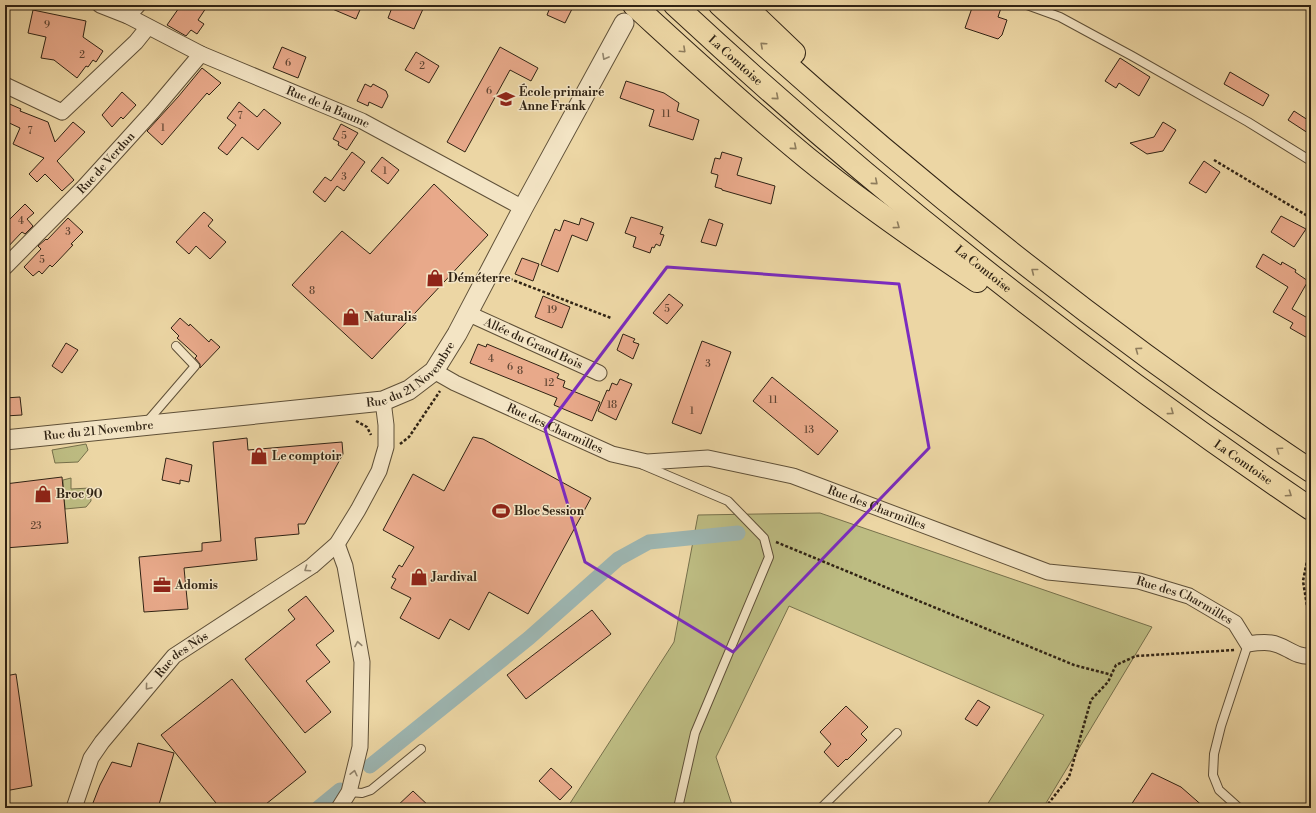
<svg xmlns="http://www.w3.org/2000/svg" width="1316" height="813" font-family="'Libre Bodoni',serif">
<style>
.green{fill:#bdbc82;stroke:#76704b}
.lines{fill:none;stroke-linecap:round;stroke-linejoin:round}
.canal{stroke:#9db6b2;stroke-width:15}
.building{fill:#e8a98a;stroke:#302314}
.service-casing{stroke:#5f5038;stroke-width:10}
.minor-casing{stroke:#5f5038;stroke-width:17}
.tertiary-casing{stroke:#5f5038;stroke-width:21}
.motorway-casing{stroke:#302314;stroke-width:24}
.path{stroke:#302314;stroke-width:2.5;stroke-dasharray:3 2;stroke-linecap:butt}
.service{stroke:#f3e4c4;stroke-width:8}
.minor{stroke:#f3e4c4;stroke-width:15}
.tertiary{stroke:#f3e4c4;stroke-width:19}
.motorway{stroke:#ecd6a4;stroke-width:22}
.oneway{stroke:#8e7c5c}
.oneway2{stroke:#92846c}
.marked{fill:none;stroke:#7b2cbf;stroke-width:3;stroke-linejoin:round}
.labels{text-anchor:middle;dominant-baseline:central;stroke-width:3;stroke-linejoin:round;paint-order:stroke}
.number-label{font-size:10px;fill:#5e4432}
.street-label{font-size:12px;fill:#302314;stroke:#f3e4c4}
.poi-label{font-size:12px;font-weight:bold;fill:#302314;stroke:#f3e4c4;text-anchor:start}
</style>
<rect width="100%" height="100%" fill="#ecd6a4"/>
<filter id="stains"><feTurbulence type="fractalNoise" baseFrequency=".005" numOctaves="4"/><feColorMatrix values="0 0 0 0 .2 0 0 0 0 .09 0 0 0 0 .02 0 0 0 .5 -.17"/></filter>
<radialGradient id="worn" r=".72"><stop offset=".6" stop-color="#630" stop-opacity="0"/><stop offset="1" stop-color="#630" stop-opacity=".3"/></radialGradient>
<path class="green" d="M86 444 88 450 78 462 55 463 52 450Z
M71 478V489L90 488 91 501 86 507 65 509 63 480Z
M820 513 1152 627 1043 808H985L1044 715 789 606 716 757 733 808H567L674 642 698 515Z"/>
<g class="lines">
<path class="canal" d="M370 766 529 638 618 559 649 542 738 533
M318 808 340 790"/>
</g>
<path class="building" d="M181 5H208L198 20 204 24 197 34 191 30 186 36 167 25Z
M323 5H362L356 19Z
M393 5H415L423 9 414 29 388 18Z
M551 5H574L565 23 547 15Z
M973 5H1002L998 17 1007 20 1002 35 998 39 965 28Z
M33 10 86 21 83 37 103 51 96 62 93 60 88 67 86 66 77 78 54 60 41 58 46 37 28 33Z
M282 47 306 57 298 78 273 68Z
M500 47 538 68 531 81 510 70 465 152 447 142Z
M416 52 439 66 429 83 405 70Z
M1120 58 1150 77 1139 96 1119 83 1116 88 1105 81Z
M202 68 221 83 209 95 207 93 162 145 147 131 178 97Z
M1230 72 1269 95 1263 106 1224 84Z
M626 81 664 93 679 103 677 111 699 120 693 140 649 126 654 110 620 98Z
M365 84 371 87 373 84 386 91 388 96 382 108 369 102 368 106 357 101Z
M122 92 136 105 123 119 121 117 112 127 102 115Z
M5 102 21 109 20 111 48 122 55 142 73 122 85 132 57 161 74 180 62 191 45 174 37 182 29 174 44 158 13 144 20 128 5 121Z
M239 102 257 117 264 109 281 123 258 150 242 137 227 155 218 148 236 125 227 118Z
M1294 111 1311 122V135L1288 120Z
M1163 122 1176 130 1163 151 1147 154 1130 143 1154 137Z
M341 124 358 133 347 150 338 145 339 142 333 139Z
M352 152 365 162 344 191 337 186 325 202 313 192 325 177 331 181Z
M722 152 742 158 737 175 775 186 771 204 722 190V189L715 187 718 175 711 173 715 158 720 159Z
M382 157 399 170 388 184 371 171Z
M1204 161 1220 172 1206 193 1189 183Z
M434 184 488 235 372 359 292 285 342 231 370 254Z
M25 204 34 213 27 219 33 226 25 234 22 232 5 250V224Z
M204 212 213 220 208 226 226 242 210 259 196 246 189 254 176 242Z
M1281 216 1306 229 1294 247 1271 232Z
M631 217 663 227 660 234 664 235 660 246 656 244 654 248 652 247 650 253 633 247 636 237 625 233Z
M68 218 83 232 71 244 73 245 56 263 52 267 50 265 42 274 39 271 33 276 24 267 41 249 38 246 46 239 47 240Z
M581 218 594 223 587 241 572 235 558 272 541 265 555 229 560 231 564 220 579 225Z
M709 219 723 224 716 246 701 242Z
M1263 254 1281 265 1282 262 1296 270 1295 272 1308 281 1292 309 1311 320V340L1290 328 1293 323 1273 312 1288 287 1256 267Z
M522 258 539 264 533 281 515 274Z
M669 294 683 305 667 324 653 313Z
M543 296 570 307 562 328 535 317Z
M180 318 189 326 190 324 209 342 211 339 220 347 200 368V364L195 358 197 356 177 338 179 336 171 328Z
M623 334 635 339 633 342 639 344 633 359 617 350Z
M702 341 731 352 701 434 672 423Z
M66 343 78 350 62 373 52 366Z
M478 344 486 347 487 344 559 374 557 378 565 381 563 387 600 402 592 421 554 405 557 398 470 363Z
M772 377 838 431 818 455 753 401Z
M620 379 632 384 616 420 598 411 607 390 609 391 612 383 617 385Z
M20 397 22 415 5 416V398Z
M473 437 483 439 591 498 528 614 489 592 469 630 450 619 439 639 400 618 411 598 391 588 396 579 392 577 399 565 402 567 414 547 383 530 413 474 444 491Z
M247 438 248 450 342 442 343 454 305 524H298L299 534 255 538 257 560 184 568 188 609 144 612 139 557 202 551V543L221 541 213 442Z
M166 458 192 465 189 482 180 480V484L162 480Z
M62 477 68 543 5 548V484Z
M306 596 334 631 316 645 330 662 306 681 331 712 305 733 245 659 295 619 288 610Z
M592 610 611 634 526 699 507 675Z
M16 674 32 786 5 791V676Z
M232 679 306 772 261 808H220L161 735Z
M978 700 990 707 977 726 965 719Z
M846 706 868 727 861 734 867 740 847 760 846 759 838 767 824 752 831 744 820 732Z
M138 743 174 753 158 808H91L100 785 112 762 131 767Z
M551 768 572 787 560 800 539 781Z
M1152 773 1181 787 1205 808H1129Z
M413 791 431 808H395Z"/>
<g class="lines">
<g class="service-casing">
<path id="service" d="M1027 5 1060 17 1132 56 1248 122 1311 161
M146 423 195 366 176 346
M643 465 728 501 764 538 769 557 695 733 678 808
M349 792 362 793 371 790 421 749
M821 808 897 733
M1239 808 1219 790 1213 775 1214 754 1221 726 1248 644"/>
</g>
<g class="minor-casing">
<g id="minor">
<path id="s1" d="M100 5 128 16 201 54 362 121 523 208"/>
<path d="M128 16 138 5"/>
<path d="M7 86 62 112 136 42 148 27"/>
<path id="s2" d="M5 267 84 187 153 111 201 54"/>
<path id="s3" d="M467 313 599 373"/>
<path id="s4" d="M434 371 455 383 612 454 647 462 708 458 793 476 1048 572 1139 581 1189 596 1235 623 1248 644C1255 643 1264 642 1271 643 1286 645 1295 658 1311 656"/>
<path d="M337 544 345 566 362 662 360 747 349 792 339 808"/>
<path id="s5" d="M74 808 91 758 102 742 174 656 312 566 337 544 358 510 379 471 386 447V425L383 401"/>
</g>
</g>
<g class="tertiary-casing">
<g id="tertiary">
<path id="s6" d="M5 440 383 401 409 390 434 371 457 334 523 208 624 23"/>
</g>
</g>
<g class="motorway-casing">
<g id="motorway">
<path d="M634 5C691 57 747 109 807 158 861 202 919 242 977 281"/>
<path id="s7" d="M675 5C873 189 1087 357 1311 509"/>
<path d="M720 5C905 174 1102 332 1311 471"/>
<path d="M744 5 794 53"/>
</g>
</g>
<path class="path" d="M1214 160 1311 218
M505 277 611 318
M356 421 367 427 371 435
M400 444 409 437 440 391
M776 542 1074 665 1112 675
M1311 555 1308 556 1303 581 1311 631
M1045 808 1069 777 1091 700 1108 682 1116 665 1136 656 1235 650"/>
<use href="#service" class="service"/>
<use href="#minor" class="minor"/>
<use href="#tertiary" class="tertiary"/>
<use href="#motorway" class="motorway"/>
</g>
<defs><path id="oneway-chevron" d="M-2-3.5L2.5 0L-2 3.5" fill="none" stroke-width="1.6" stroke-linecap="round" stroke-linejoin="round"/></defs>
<g class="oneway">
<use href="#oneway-chevron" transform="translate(763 45) rotate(-138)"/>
<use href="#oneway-chevron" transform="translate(683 50) rotate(43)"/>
<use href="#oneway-chevron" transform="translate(776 97) rotate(41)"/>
<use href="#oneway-chevron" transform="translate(794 147) rotate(40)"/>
<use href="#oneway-chevron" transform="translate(875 182) rotate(40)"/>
<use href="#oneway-chevron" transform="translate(897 226) rotate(36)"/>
<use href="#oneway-chevron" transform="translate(1034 271) rotate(-142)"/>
<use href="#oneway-chevron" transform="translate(1138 350) rotate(-144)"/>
<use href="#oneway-chevron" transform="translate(1171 412) rotate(36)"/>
<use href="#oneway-chevron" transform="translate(1279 450) rotate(-145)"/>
<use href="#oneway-chevron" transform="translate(1289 494) rotate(34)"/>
</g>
<g class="oneway2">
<use href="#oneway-chevron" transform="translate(605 57) rotate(119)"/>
<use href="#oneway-chevron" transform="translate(307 569) rotate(146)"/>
<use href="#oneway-chevron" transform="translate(358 644) rotate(-100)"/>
<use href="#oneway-chevron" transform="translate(148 687) rotate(130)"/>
<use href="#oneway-chevron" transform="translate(354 773) rotate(-77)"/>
</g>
<path class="marked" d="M667 267 899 284 929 448 733 652 585 562 545 429Z"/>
<defs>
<g id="school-bare" transform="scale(1.38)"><path d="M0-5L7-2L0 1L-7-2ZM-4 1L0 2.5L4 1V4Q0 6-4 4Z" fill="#8f2418" stroke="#f3e4c4" stroke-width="2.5" paint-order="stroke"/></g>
<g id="shop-bare" transform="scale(1.38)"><path d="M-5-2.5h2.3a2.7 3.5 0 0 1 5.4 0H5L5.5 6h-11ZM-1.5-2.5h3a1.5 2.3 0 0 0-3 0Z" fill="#8f2418" stroke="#f3e4c4" stroke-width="2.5" paint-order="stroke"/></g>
<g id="stadium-bare" transform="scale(1.38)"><path d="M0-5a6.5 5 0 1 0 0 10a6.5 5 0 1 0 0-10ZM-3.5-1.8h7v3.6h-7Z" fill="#8f2418" stroke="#f3e4c4" stroke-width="2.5" paint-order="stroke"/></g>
<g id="office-bare" transform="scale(1.38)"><path d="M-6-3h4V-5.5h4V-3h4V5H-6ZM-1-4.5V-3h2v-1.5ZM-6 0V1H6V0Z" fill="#8f2418" stroke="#f3e4c4" stroke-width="2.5" paint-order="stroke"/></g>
</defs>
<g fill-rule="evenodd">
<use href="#school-bare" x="506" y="99"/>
<use href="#shop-bare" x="435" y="278"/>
<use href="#shop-bare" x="351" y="317"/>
<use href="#shop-bare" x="259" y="456"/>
<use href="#shop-bare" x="43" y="494"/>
<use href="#stadium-bare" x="501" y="511"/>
<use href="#shop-bare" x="419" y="577"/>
<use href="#office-bare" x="162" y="585"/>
</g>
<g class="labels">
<g class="number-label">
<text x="47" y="25">9</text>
<text x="82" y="55">2</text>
<text x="288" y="63">6</text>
<text x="422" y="66">2</text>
<text x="489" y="91">6</text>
<text x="666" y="114">11</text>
<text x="240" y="116">7</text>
<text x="163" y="128">1</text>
<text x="30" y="131">7</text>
<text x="344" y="136">5</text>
<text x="385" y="171">1</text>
<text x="344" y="177">3</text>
<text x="21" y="221">4</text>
<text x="68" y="232">3</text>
<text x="42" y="260">5</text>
<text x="312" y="291">8</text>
<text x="667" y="309">5</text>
<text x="552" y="310">19</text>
<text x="491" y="359">4</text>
<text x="708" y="364">3</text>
<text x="510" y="367">6</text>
<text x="520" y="371">8</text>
<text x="549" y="383">12</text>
<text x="773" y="400">11</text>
<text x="612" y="405">18</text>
<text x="692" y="411">1</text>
<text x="809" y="430">13</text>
<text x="36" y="526">23</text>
</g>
<g class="street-label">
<text stroke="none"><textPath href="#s7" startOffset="82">La Comtoise</textPath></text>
<text stroke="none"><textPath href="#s1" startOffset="250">Rue de la Baume</textPath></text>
<text stroke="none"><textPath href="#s2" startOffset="145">Rue de Verdun</textPath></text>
<text stroke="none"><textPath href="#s7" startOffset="406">La Comtoise</textPath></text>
<text stroke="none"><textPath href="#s3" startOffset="73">Allée du Grand Bois</textPath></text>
<text stroke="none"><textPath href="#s6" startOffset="418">Rue du 21 Novembre</textPath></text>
<text stroke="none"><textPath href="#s4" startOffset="134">Rue des Charmilles</textPath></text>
<text stroke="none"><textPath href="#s6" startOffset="94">Rue du 21 Novembre</textPath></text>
<text stroke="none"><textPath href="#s7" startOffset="730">La Comtoise</textPath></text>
<text stroke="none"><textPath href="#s4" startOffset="470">Rue des Charmilles</textPath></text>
<text stroke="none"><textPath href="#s4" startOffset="794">Rue des Charmilles</textPath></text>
<text stroke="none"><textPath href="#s5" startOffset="191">Rue des Nôs</textPath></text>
</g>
<g class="poi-label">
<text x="519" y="92">École primaire<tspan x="519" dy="14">Anne Frank</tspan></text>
<text x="448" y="278">Déméterre</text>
<text x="364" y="317">Naturalis</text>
<text x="272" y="456">Le comptoir</text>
<text x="56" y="494">Broc 90</text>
<text x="514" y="511">Bloc Session</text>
<text x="432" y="577">Jardival</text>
<text x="175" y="585">Adomis</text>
</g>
</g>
<rect width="1316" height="813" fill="none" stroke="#ecd6a4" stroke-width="20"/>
<rect x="6" y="6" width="1304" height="801" fill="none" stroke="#302314" stroke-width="2"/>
<rect x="10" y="10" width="1296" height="793" fill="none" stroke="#302314"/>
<rect width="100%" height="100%" filter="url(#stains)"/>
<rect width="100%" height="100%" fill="url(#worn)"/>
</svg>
